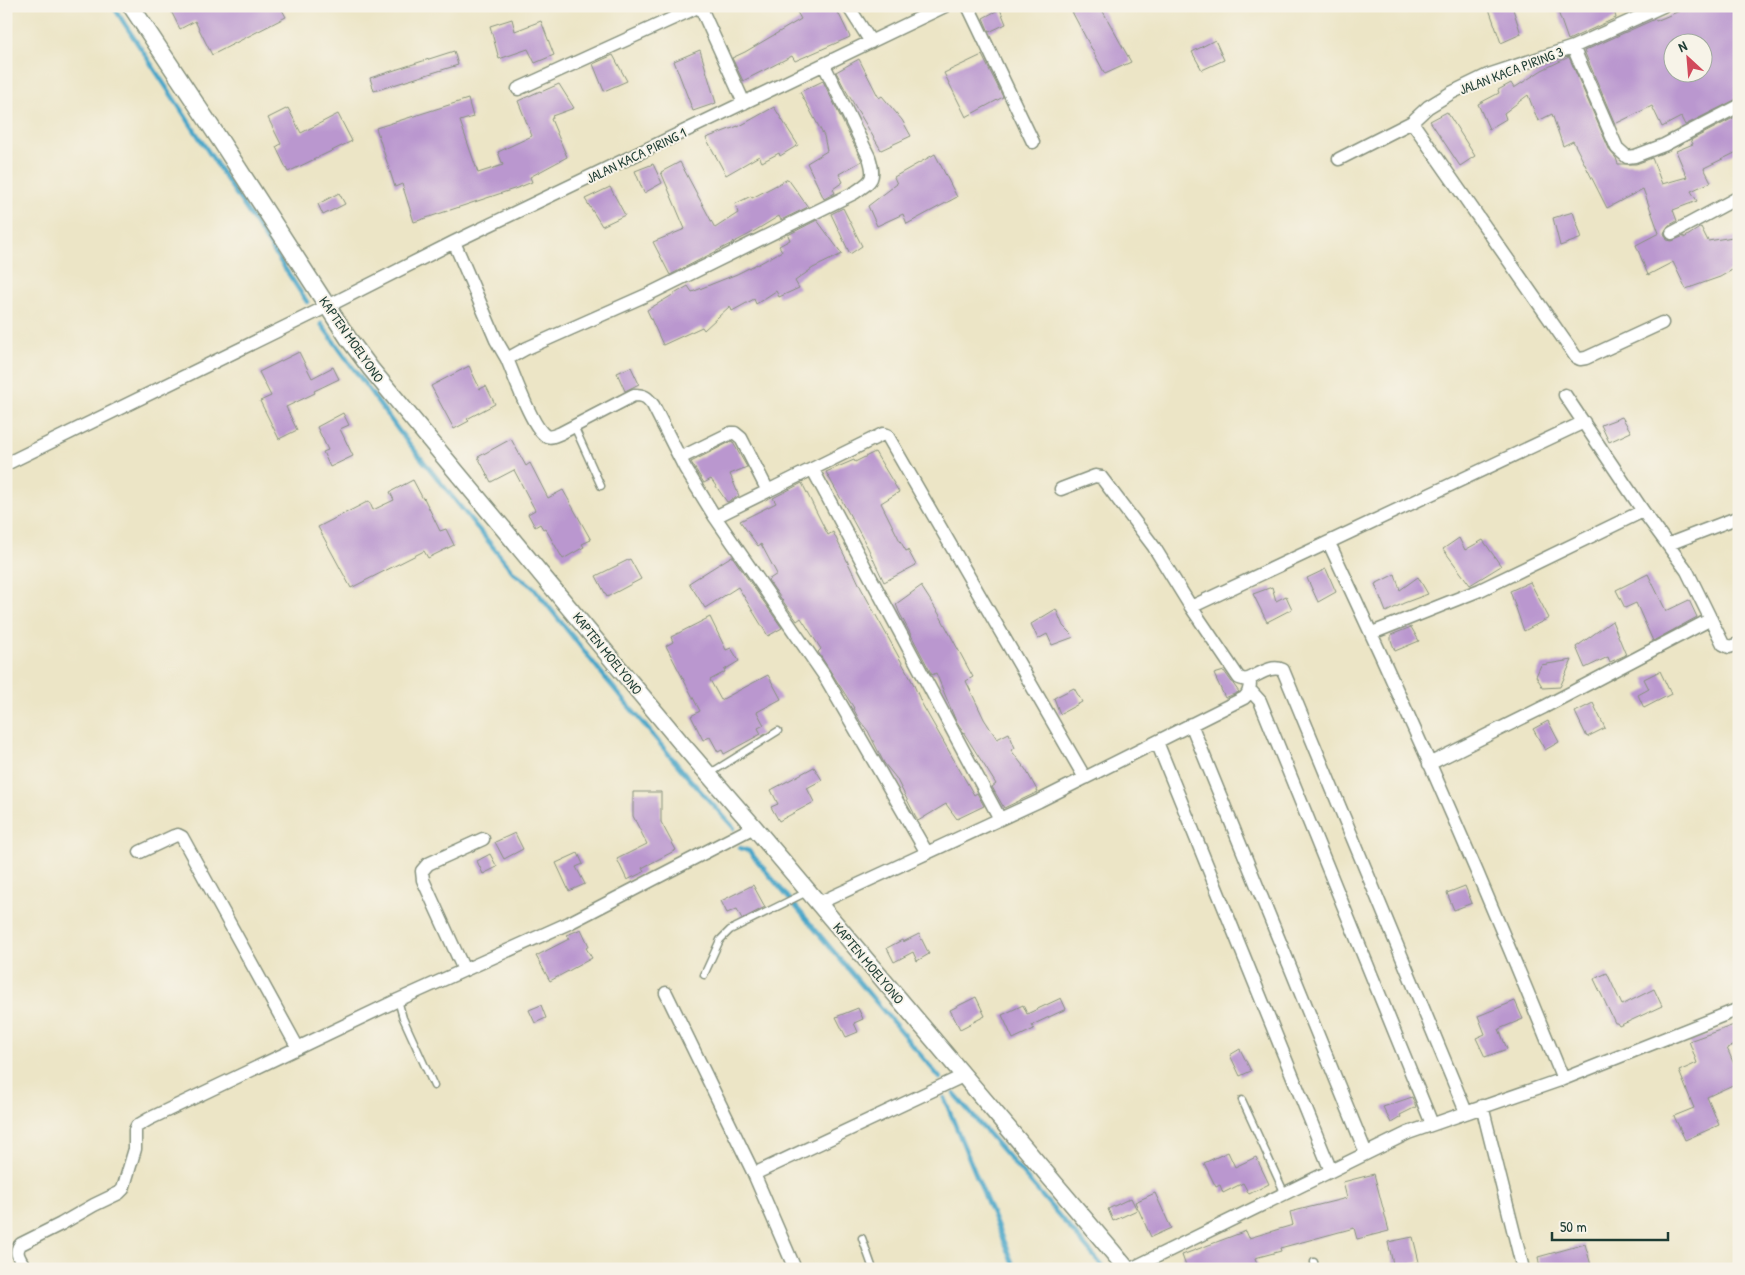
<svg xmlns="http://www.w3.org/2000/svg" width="1745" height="1275" font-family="'Patrick Hand',sans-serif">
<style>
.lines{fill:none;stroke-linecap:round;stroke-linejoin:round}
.stream{stroke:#4aa6c8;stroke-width:4.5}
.building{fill:#ba97cf;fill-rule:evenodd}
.service-casing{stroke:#86917d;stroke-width:9}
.minor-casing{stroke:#86917d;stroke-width:15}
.tertiary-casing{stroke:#86917d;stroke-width:19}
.service{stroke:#fff;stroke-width:6}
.minor{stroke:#fff;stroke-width:12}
.tertiary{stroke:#fff;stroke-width:16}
.labels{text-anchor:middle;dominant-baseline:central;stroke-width:4;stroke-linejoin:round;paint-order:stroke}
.street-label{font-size:14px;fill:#1f3d34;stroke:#f7f3e8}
</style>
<rect width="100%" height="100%" fill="#f7f3e8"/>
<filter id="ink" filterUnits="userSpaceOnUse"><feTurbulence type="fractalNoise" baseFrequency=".02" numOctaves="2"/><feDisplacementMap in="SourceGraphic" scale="10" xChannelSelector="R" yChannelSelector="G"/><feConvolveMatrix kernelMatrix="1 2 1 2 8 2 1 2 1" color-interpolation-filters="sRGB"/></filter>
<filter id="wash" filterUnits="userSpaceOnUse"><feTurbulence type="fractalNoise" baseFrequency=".0096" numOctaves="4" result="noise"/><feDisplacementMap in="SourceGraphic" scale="20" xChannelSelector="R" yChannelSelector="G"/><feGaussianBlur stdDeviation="1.12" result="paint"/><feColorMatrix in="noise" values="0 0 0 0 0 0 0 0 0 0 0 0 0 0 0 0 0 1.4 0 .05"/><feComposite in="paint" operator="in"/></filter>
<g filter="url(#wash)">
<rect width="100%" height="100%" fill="#ece5c6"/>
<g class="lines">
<path class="stream" d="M113 6 307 302
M321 324 399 431 514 573 533 587 607 680 686 775 734 828
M740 848 749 851 940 1078
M954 1094 1105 1269
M944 1098 1015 1269"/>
</g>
<g id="blocks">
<path class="building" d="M181 6H280L286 17 212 55 195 21 180 29 171 11Z
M808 6H835L850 37 795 61 792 56 743 81 732 58 745 52 801 19 797 12Z
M1069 6H1100L1131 62 1105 74Z
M1488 6H1512L1521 34 1501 43Z
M1556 6H1613L1616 18 1568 40Z
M1691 6H1735L1739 13V98L1685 125 1681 117 1662 127 1652 106 1615 124 1584 51 1655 19 1656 21ZM1672 42H1702V72H1672Z
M1000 9 1006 24 989 32 983 18Z
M512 19 515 31 541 21 554 55 535 63 528 49 499 59 490 26Z
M1215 40 1224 60 1202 70 1192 52Z
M700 50 716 103 693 111 674 61Z
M454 51 458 65 374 91 370 78Z
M613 55 627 81 604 91 593 64Z
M982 55 1003 97 966 117 944 73Z
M1569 57 1610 151 1616 158 1618 164H1636L1652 158 1662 184 1687 177 1676 151 1693 144 1691 140 1739 115V151L1704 168 1711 182 1691 191 1697 201 1673 210 1677 221 1668 226 1664 233 1667 240 1672 241 1684 236V238L1701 227 1708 241 1739 236V266L1720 277 1686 289 1673 262 1648 275 1636 245 1659 233 1643 189 1607 208 1573 141 1563 146 1552 114 1538 121 1528 95 1504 113 1506 119 1489 129 1478 104 1499 93 1498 90 1511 83 1514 88 1542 70Z
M859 59 879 98 882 96 902 120 911 136 881 150 845 89 836 72Z
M823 81 862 161 839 174 843 182 833 189 835 193 824 199 807 163 827 151 824 136 800 92Z
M559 84 574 108 552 116 553 118 551 119 567 157 530 177 532 182 520 187 414 222 402 184 395 187 376 128 468 99 473 117 460 121 478 173 503 165 498 152 532 136 518 101 540 91 541 92Z
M774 107 798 145 780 156 779 153 762 162 759 156 726 175 706 138 738 126V127Z
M288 108 301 133 338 114 352 141 288 172 276 147 281 144 268 118Z
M1447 112 1475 156 1460 166 1430 121Z
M935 154 957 197 907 224 903 214 877 226 868 206 897 184 894 177Z
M680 162 715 228 738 213 735 204 751 196 752 198 788 179 808 207 781 220 779 216 748 235 670 275 653 242 685 229 661 172Z
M653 164 662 183 644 193 635 171Z
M610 187 625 215 602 226 585 199Z
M339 193 345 204 323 215 318 204Z
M843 208 862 246 850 254 831 214Z
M1573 212 1582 238 1560 246 1553 218Z
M817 220 842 254 813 268 795 281 799 288 779 297 776 291 756 304 754 299 732 311 730 306 704 330 702 327 663 345 647 310 688 286 692 292 737 274 757 264V265L782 251 779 246 790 240 788 235Z
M299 352 312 378 333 367 339 379 314 391 315 393 286 407 297 430 279 439 260 401 271 396 259 372Z
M469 366 480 389 486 386 495 404 467 419 469 421 454 429 431 386Z
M631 367 639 384 625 391 617 373Z
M343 413 349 425 340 429 353 456 330 467 323 452 328 450 317 427Z
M1622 417 1631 432 1609 442 1601 425Z
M511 439 526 466 530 463 548 498 563 490 591 540 582 544 584 547 563 559 545 528 543 529 540 524 535 527 528 514 535 510 514 470 491 482 478 457Z
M732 441 747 467 730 474 739 496 727 502 711 479 704 483 691 462Z
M875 452 899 492 881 503 899 539 906 551 908 550 916 565 884 582 868 548 826 472 854 460 855 462Z
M413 480 423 499 424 498 440 531 446 529 454 545 428 558 424 551 351 588 318 527 369 501 373 510 394 500 390 492Z
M802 483 828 535 833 532 853 573H854L861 588 913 683 922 704 974 795 977 793 984 806 957 819 946 804 918 821 896 778 884 763 868 731 860 721 853 708H854L818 652 821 649 801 618 797 621 768 580 777 574 761 544 758 546 740 521 776 503 773 498Z
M1459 538 1465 550 1483 540 1501 566 1470 585 1443 549Z
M732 556 782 628 768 636 738 587 705 608 689 583Z
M630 559 641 579 607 597 596 576Z
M1326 569 1336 592 1318 602 1307 578Z
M1395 574 1400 590 1418 577 1428 594 1404 603 1386 612 1375 584Z
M1648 574 1666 611 1689 600 1697 617 1653 641 1636 603 1625 608 1616 590Z
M1530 582 1549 618 1524 631 1510 591Z
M921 586 939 614 973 677 966 681 984 719 997 739 1009 733 1015 748 1011 750 1026 770 1038 792 1004 808 992 787 996 784 955 719 936 673 932 675 899 612 896 604Z
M1272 587 1276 601 1286 596 1292 609 1267 622 1253 594Z
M1056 609 1063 626 1074 637 1052 645 1047 634 1038 639 1031 624Z
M710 617 726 650 731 648 739 661 724 670 725 672 710 680 721 700 768 675 781 699 757 712 764 725 758 728 761 734 724 754 722 750 718 752 710 737 703 740 691 716 700 711 666 646 673 642 671 637Z
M1612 621 1626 655 1610 662 1608 657 1585 668 1576 647Z
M1411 627 1419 641 1395 651 1391 640V635Z
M1572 660 1560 687 1543 688 1536 676 1541 665Z
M1224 671 1239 692 1225 698 1214 674Z
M1660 671 1671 694 1644 708 1638 695 1649 689 1644 679Z
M1074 688 1082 702 1060 714 1054 698Z
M1593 703 1605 728 1587 737 1575 712Z
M1548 721 1559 742 1545 750 1533 729Z
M814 767 822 780 807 788 814 802 779 821 771 807 778 804 771 790Z
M633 792H661V822L676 850 642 868 644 872 627 880 617 859 647 844 633 816Z
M515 833 523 849 504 859 495 842Z
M578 853 583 864 576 867 585 884 569 891 556 863Z
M490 854 497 867 483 874 477 861Z
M753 885 765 907 742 919 737 909 727 913 721 901Z
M1465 886 1472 903 1454 910 1447 893Z
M581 929 589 946 586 948 592 958 550 981 536 956 569 939 567 935Z
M919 934 929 954 917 961 913 952 894 962 887 948 902 940 903 942Z
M1607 973 1622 1005 1654 989 1662 1006 1619 1026 1617 1023H1615L1594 979Z
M976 997 985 1016 960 1029 950 1010Z
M1061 998 1066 1009 1032 1025 1034 1029 1013 1039 1002 1015 1023 1005 1027 1014Z
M1515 1001 1523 1019 1499 1029 1507 1049 1485 1057 1476 1038 1485 1034 1478 1016Z
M541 1005 546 1018 535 1023 529 1010Z
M858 1008 863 1019 854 1023 858 1032 846 1037 836 1017Z
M1734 1025 1739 1037V1043L1727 1048 1739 1076V1082L1707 1097 1719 1125 1685 1140 1674 1116 1694 1108 1679 1071 1697 1063 1689 1041Z
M1240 1049 1251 1071 1240 1076 1230 1055Z
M1412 1097 1416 1107 1400 1115 1401 1117 1391 1123 1383 1107Z
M1228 1152 1235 1167 1256 1157 1269 1184 1249 1194 1243 1183 1223 1193 1220 1185 1216 1187 1204 1163Z
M1374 1174 1389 1231 1357 1239 1354 1228 1280 1248 1281 1251 1255 1258 1259 1269H1187L1182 1255 1246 1231 1249 1238 1293 1225 1290 1212 1347 1198 1343 1182Z
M1155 1193 1171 1228 1151 1237 1135 1202Z
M1131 1198 1137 1210 1113 1221 1108 1209Z
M1413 1237 1419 1262 1394 1268 1388 1242Z
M1585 1244 1592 1269H1540L1538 1257Z"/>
</g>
</g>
<g filter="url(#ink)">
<use href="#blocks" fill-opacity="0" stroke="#86917d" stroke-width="1"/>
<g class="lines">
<g class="service-casing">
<path id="service" d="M574 426 601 486
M709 774 778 731
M704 975 720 940 730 930 807 892
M398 1000 403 1018 434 1086
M1242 1100 1285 1194
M862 1238 873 1269
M1314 1262 1315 1269"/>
</g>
<g class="minor-casing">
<path id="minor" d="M700 6 744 103
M848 6 871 42
M968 6 1033 142
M1573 47 1617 148 1627 157 1635 156 1664 145 1739 106
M518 89 700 6
M1412 122 1576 357 1580 359 1586 358 1662 323
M1339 159 1412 122 1428 107 1451 93 1488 75 1573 47 1663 6
M1672 233 1739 197
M454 242 496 340 507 359 525 349 651 293 854 193C872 181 876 179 869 157L824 65
M507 359C514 375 532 428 546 436 551 438 556 435 561 433L634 395C644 395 647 397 653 405L685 468 715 517 824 675 927 853
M1565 395 1643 511 1687 571 1723 644 1729 647 1739 644
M680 458 731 433H735L741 438 768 491
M6 464 328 306 454 242 945 6
M813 470 1000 819
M1061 489 1095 476 1101 477 1154 547 1191 607 1239 678 1246 680C1258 676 1270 664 1283 670L1466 1112
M715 517 883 434 887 435 1085 778
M1329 543C1412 719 1490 898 1563 1079
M1669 544 1739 517
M1191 607 1584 422
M1372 633 1480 590 1643 511
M1249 689 1260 701 1432 1124
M1191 724 1366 1153
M1157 742 1331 1171
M1429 764 1544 707 1711 619
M140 852 174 836 178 835 182 837 298 1048
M819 903 1039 801 1244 698C1250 693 1250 686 1250 679
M464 970 423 880 422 871 428 864 483 839
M666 993 754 1174 795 1269
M1482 1106 1523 1269
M754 1174 963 1076
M26 1269C21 1261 13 1252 21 1244L61 1224 94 1205 119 1193 123 1189 135 1149V1130L137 1126 149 1119 398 1000 569 923 754 827
M1131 1269 1408 1133 1563 1079 1739 1009"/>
</g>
<g class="tertiary-casing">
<path id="tertiary" d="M131 6 222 143 348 338 371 369 682 744 754 827 1127 1269"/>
</g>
<use href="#service" class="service"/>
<use href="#minor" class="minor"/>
<use href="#tertiary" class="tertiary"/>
</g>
</g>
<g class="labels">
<g class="street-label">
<text transform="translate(1511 70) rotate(-21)">JALAN KACA PIRING 3</text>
<text transform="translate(636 155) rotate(-26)">JALAN KACA PIRING 1</text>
<text transform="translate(352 339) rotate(55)">KAPTEN MOELYONO</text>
<text transform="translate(608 653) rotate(51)">KAPTEN MOELYONO</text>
<text transform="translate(869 963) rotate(50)">KAPTEN MOELYONO</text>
</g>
</g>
<rect width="1745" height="1275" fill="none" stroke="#f7f3e8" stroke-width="25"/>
<g transform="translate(1688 58) rotate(334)"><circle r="24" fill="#f7f3e8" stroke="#a1aaa0"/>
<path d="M0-4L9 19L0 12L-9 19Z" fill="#d1495b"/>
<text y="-8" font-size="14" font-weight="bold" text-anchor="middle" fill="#1f3d34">N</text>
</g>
<path d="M1552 1232v8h116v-8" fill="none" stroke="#1f3d34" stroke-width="2.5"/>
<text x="1560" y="1232" font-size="15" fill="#1f3d34" stroke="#f7f3e8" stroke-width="4" paint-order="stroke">50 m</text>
</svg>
